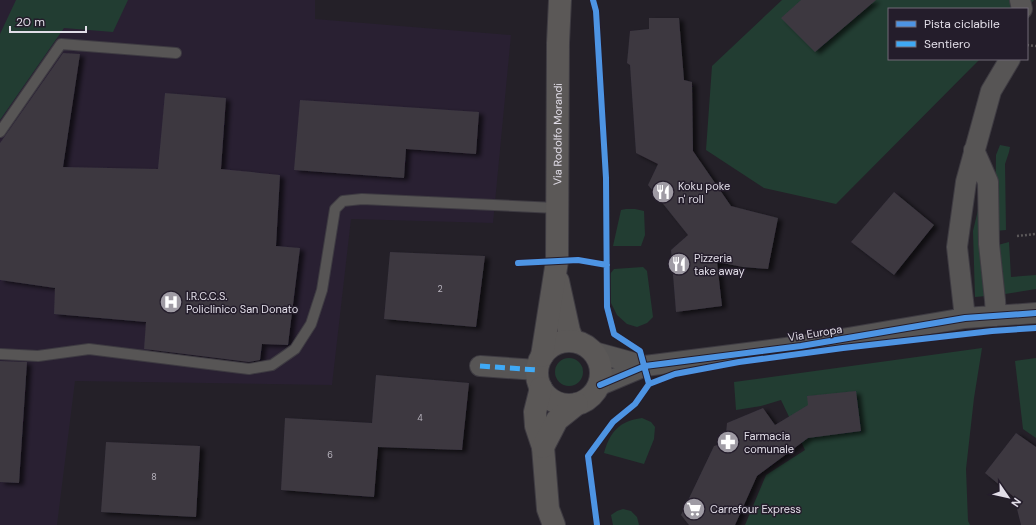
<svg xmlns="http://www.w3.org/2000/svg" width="1036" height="525" font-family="'DM Sans',sans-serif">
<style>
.built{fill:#292032}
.green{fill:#223d32}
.building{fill:#3c3741;filter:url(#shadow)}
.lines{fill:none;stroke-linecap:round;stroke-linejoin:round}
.lane-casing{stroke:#3e3b42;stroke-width:12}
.street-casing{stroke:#3e3b42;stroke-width:22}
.secondary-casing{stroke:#3e3b42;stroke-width:24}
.path{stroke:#5a5759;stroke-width:2.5;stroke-dasharray:2 2;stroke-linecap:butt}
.lane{stroke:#575555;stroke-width:10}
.street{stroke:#575555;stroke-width:20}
.secondary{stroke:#5b5857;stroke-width:22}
.quiet{stroke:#3fa9f5;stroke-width:5;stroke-dasharray:10 5;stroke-linecap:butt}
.cycleway-casing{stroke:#241d2b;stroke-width:8}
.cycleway{stroke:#4d94e3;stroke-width:6}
.labels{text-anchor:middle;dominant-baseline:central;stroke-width:3;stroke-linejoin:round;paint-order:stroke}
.number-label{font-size:9px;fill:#b8b4be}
.street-label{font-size:11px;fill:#e1dde7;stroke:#241d2b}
.poi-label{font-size:11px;fill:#e1dde7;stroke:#241d2b;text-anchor:start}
</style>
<defs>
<filter id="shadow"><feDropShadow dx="4.5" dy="2.5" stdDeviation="2" flood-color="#0009"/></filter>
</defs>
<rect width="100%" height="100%" fill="#242028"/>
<path class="built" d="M0 0H315V19L511 35 493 223 351 219 332 385 75 381 57 525H0Z"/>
<path class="green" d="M16 0H128L113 32 64 28 0 120V34Z
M782 0H1034L1026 9H889V59H980L836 204 764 188 706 150 712 66Z
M1000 145 1010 147 1009 152 1005 164 1006 230 995 231 996 155Z
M626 209H635L644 211 645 235 641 246H613L621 210Z
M978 210 983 225 986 296 975 297 973 231Z
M1009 242 1011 277 1036 275V289L1005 294 1001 286 998 245Z
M643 267 647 271 653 317 647 323 637 327 627 324 617 315 610 301V274L614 269Z
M982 348 974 398 966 469 968 521 970 525H745L766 475 805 450 781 400 761 406 736 410 734 382Z
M1036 358V438L1023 429 1015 361Z
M555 372a14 14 0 1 1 28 0a14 14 0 1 1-28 0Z
M642 418 651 422 655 427 654 439 644 464 604 453C610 432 619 421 642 418Z
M623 509 631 511 637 517 639 525H613L611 515 617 511Z"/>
<path class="building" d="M801 0H876L815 52 781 18Z
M649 18H679L684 80 692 82 693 151 731 206 778 218 768 269 743 267 717 262 722 306 676 312 671 250 688 235 648 185 658 164 636 153 630 65 627 63 630 31 649 29Z
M63 53 80 54 63 167 158 169 165 93 226 98 221 169 280 175 276 246 300 248 288 345 262 344 260 360 249 362 144 349 146 322 54 314 55 288 0 280V143Z
M300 100 479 112 476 154 406 149 404 178 294 170Z
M894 192 934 225 894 275 851 242Z
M390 252 485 256 476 327 384 319Z
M0 361 27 362 19 483 0 482Z
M376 375 469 383 462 450 378 447 374 497 281 490 285 418 372 423Z
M856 391 861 431 808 438 757 476 735 525H689L681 515 714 446 725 443 727 423 763 408 775 425 808 405 807 396Z
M1016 433 1036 447V525H1021L1014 497 985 473Z
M106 442 200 446 196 517 101 512Z"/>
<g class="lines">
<g class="lane-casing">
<path id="lane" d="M0 132 61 44 176 53
M0 354 38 356 89 349 249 369 272 365 295 349 311 324 322 290 335 209 343 201 362 199 556 208"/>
</g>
<g class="street-casing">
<path id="street" d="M1020 0 1022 9
M974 150 988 182 989 244 995 300 996 316
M965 318 957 247 966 182 991 91 1010 59
M594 352 645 366
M480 366 537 370
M600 385 645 366 801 346 965 318 1036 313"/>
</g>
<g class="secondary-casing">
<g id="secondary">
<path d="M558 281 569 331 573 341"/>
<circle cx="569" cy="373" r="32"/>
<path id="s1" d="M542 356 557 261 558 43 560 0"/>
<path d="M541 388 535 412 536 426 543 447 548 509 554 525"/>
<path d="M543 447 557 420 577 404"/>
</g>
</g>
<path class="path" d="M1027 45 1036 46
M1017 236 1036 234"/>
<use href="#lane" class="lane"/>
<use href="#street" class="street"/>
<use href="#secondary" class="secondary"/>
<path class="quiet" d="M480 366 537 370"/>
<g class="cycleway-casing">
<path id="cycleway" d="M593 0 596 11 606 178 607 307 614 334 640 351 649 384
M518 263 578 260 607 265
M600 385 645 366 801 346 965 318 1036 313
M597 525 588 456 613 422 635 404 649 384 675 374 739 362 843 348 992 331 1036 328"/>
</g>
<use href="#cycleway" class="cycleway"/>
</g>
<defs>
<g id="restaurant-disc" transform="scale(1.15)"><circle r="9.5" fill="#9f9ba4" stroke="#241d2b"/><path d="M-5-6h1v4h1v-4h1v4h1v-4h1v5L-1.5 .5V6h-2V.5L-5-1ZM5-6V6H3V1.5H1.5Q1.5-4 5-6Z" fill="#fff"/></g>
<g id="hospital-disc" transform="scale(1.15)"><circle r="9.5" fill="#9f9ba4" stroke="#241d2b"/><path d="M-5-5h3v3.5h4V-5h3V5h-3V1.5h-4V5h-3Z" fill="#fff"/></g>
<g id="pharmacy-disc" transform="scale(1.15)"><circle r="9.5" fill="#9f9ba4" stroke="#241d2b"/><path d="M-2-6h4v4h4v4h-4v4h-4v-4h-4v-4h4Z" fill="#fff"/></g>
<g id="supermarket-disc" transform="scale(1.15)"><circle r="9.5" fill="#9f9ba4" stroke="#241d2b"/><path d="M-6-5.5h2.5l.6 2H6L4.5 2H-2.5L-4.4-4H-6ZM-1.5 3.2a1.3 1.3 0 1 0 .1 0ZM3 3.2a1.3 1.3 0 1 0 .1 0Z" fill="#fff"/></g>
</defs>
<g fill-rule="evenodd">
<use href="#restaurant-disc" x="663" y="192"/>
<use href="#restaurant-disc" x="679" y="264"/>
<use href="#hospital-disc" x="171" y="302"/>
<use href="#pharmacy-disc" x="728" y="442"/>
<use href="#supermarket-disc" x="694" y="509"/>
</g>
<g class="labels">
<g class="number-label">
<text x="440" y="289">2</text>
<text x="420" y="418">4</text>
<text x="330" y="455">6</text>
<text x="154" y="477">8</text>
</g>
<g class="street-label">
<text stroke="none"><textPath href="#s1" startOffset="223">Via Rodolfo Morandi</textPath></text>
<text transform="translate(815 333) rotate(-9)">Via Europa</text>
</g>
<g class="poi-label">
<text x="678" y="186">Koku poke<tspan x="678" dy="13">n' roll</tspan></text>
<text x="694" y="258">Pizzeria<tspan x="694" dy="13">take away</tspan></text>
<text x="186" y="296">I.R.C.C.S.<tspan x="186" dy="13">Policlinico San Donato</tspan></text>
<text x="744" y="436">Farmacia<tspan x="744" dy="13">comunale</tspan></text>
<text x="710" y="509">Carrefour Express</text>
</g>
</g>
<rect x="888" y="8" width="140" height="52" fill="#241d2b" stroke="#706a76"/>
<rect x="896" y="21" width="20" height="6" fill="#4d94e3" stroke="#706a76"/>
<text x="924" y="28" font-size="12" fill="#e1dde7">Pista ciclabile</text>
<rect x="896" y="41" width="20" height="6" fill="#3fa9f5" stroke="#706a76"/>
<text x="924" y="48" font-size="12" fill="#e1dde7">Sentiero</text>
<g transform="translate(1008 497) rotate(124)" stroke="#241d2b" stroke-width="3" paint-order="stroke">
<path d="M0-3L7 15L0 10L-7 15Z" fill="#e1dde7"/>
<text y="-6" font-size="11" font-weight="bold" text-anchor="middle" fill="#e1dde7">N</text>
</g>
<path d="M10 26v6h76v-6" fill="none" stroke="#e1dde7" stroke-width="2"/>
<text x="16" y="26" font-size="12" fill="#e1dde7" stroke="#241d2b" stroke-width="3" paint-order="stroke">20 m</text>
</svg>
